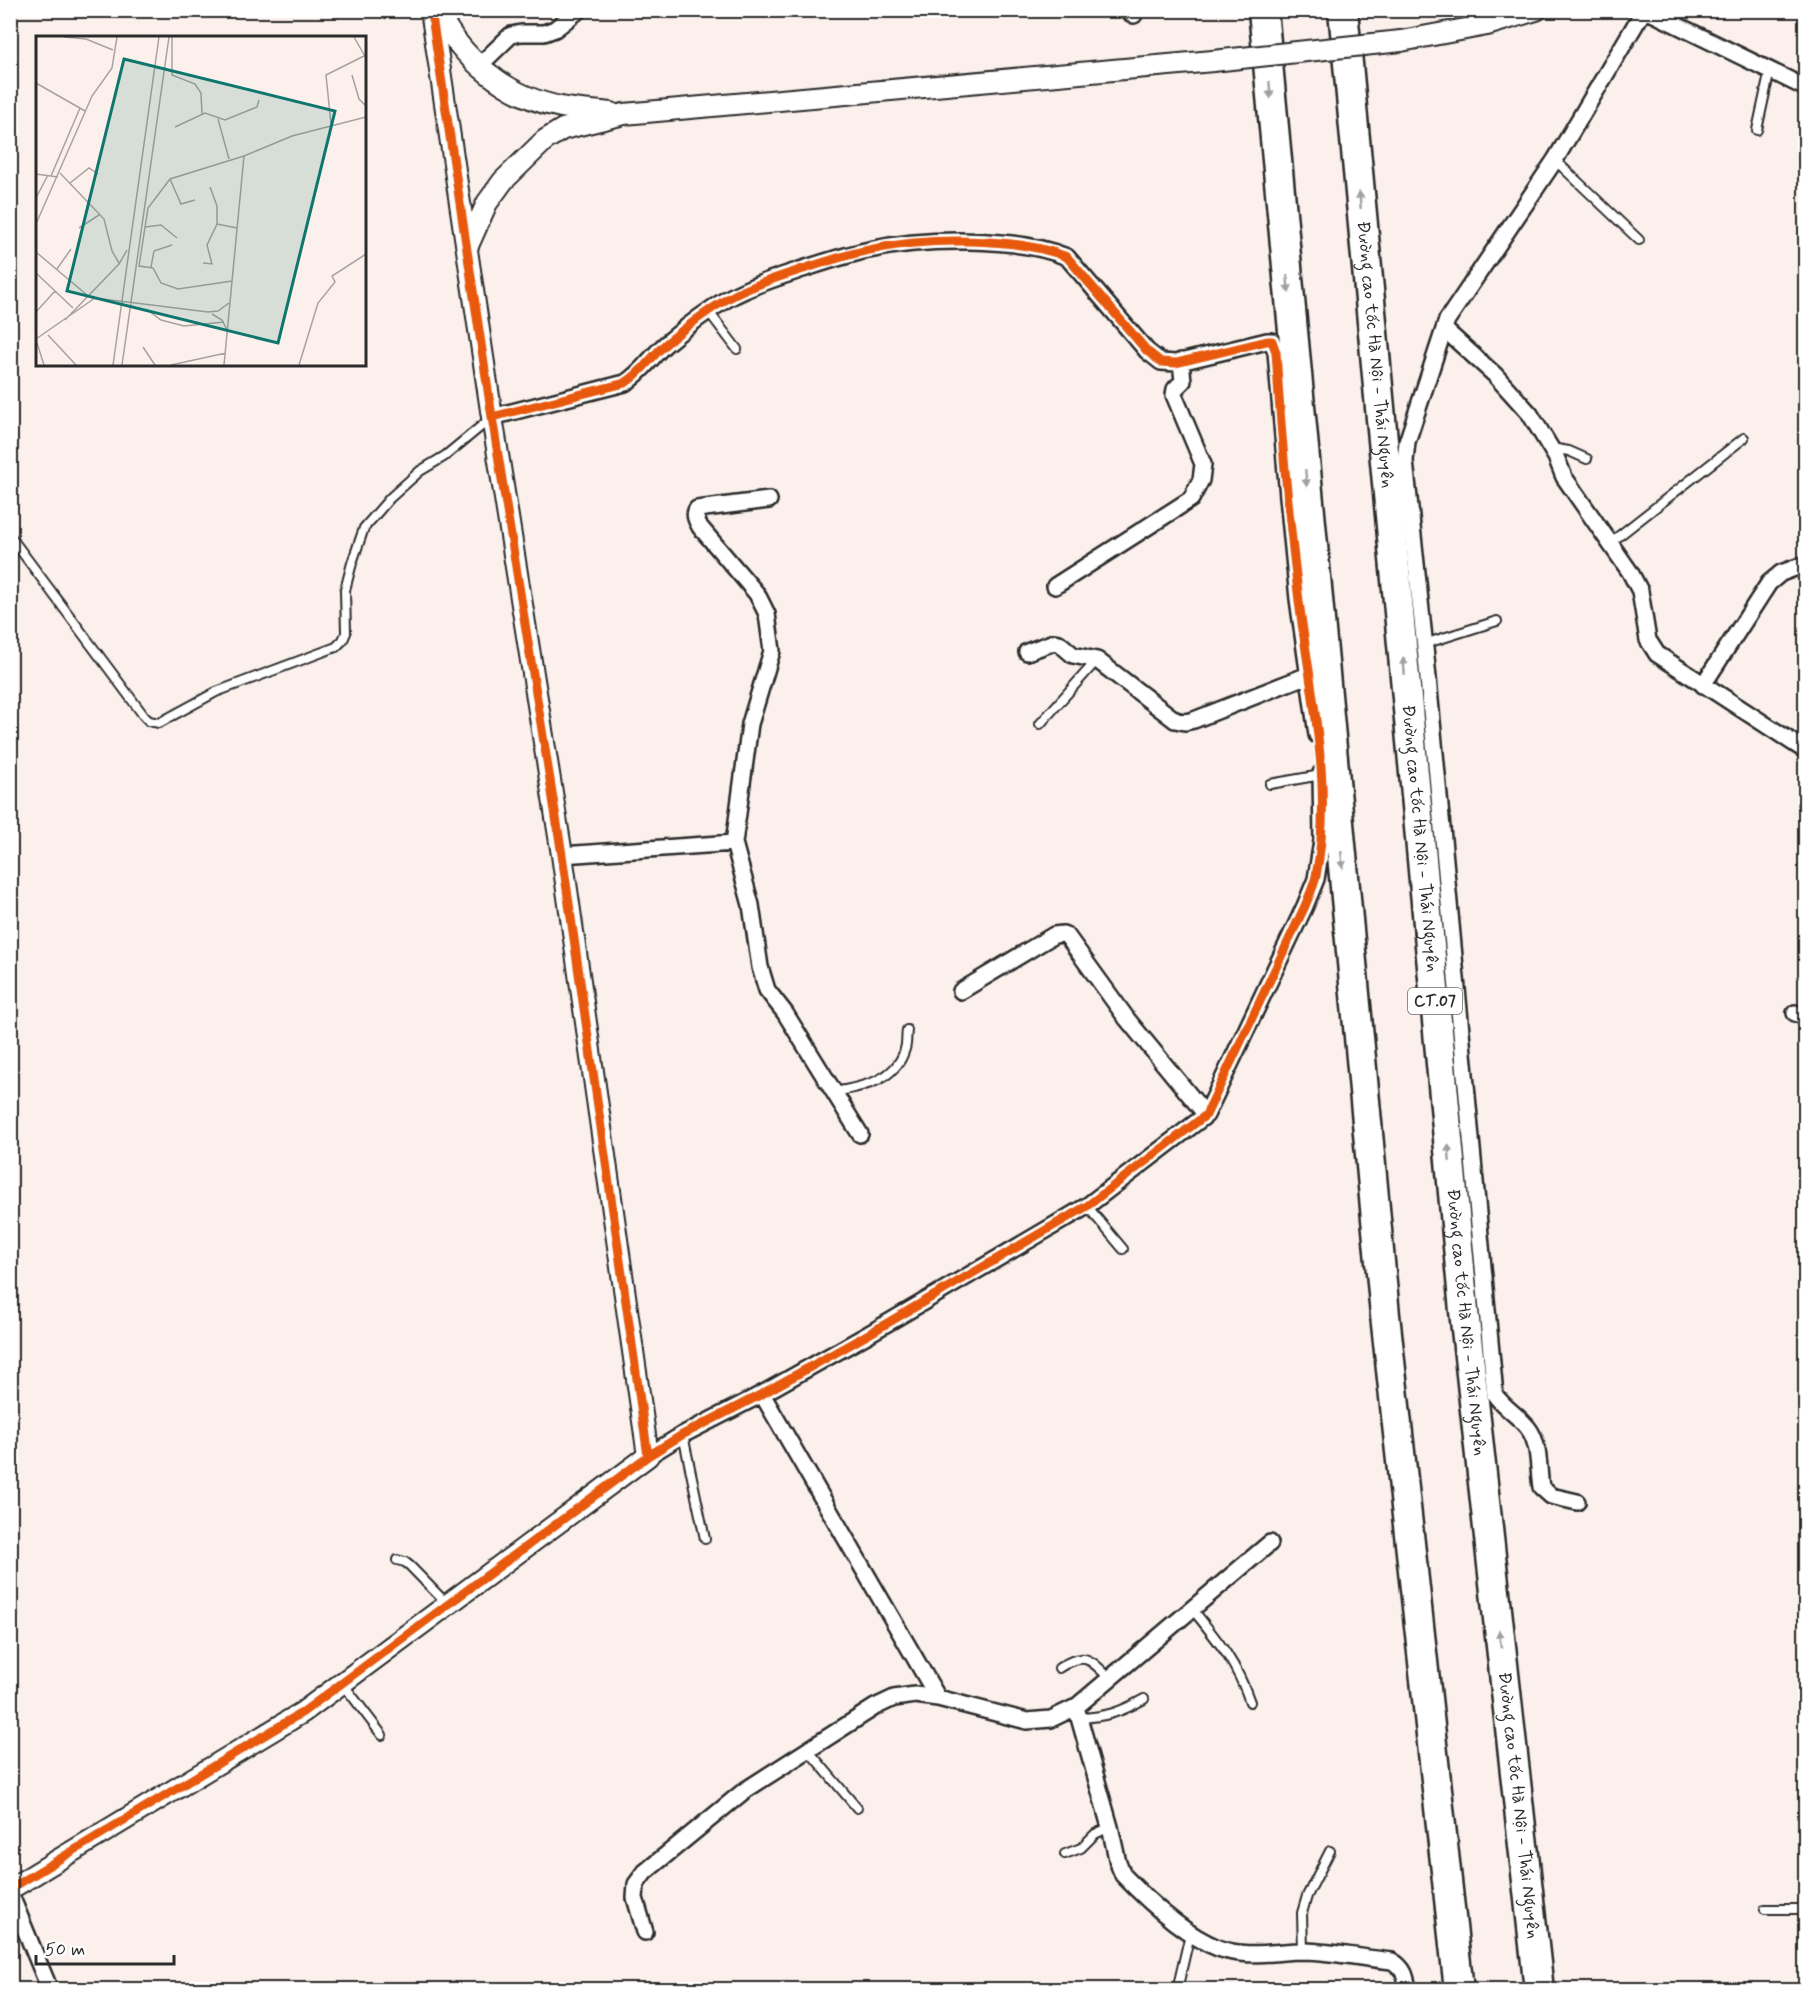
<svg xmlns="http://www.w3.org/2000/svg" width="1816" height="2000" font-family="Mynerve,sans-serif">
<style>
.lines{fill:none;stroke-linecap:round;stroke-linejoin:round}
.service-casing{stroke:#2b2b2b;stroke-width:12}
.minor-casing{stroke:#2b2b2b;stroke-width:20}
.tertiary-casing{stroke:#2b2b2b;stroke-width:24}
.motorway-casing{stroke:#2b2b2b;stroke-width:33}
.service{stroke:#fff;stroke-width:8}
.minor{stroke:#fff;stroke-width:15}
.tertiary{stroke:#fff;stroke-width:20}
.motorway{stroke:#fff;stroke-width:28}
.tertiary-bridge-casing{stroke:#2b2b2b;stroke-width:24;stroke-linecap:butt}
.tertiary-bridge{stroke:#fff;stroke-width:20}
.cycleway-casing{stroke:#fff;stroke-width:13}
.cycleway{stroke:#e8590c;stroke-width:9}
.oneway{fill:#a0a0a0}
.labels{text-anchor:middle;dominant-baseline:central;stroke-width:5;stroke-linejoin:round;paint-order:stroke}
.shield{fill:#fff;stroke:#6b6b6b;stroke-width:1.5}
.shield-label{font-size:16px;font-weight:bold;fill:#2b2b2b}
.street-label{font-size:18px;fill:#2b2b2b;stroke:#fff}
.inset-road{fill:none;stroke:#a8a19f;stroke-width:1.5}
.view{fill:#0f766e;fill-opacity:0.15;stroke:#0f766e;stroke-width:3}
.inset-edge{fill:none;stroke:#2b2b2b;stroke-width:3}
</style>
<rect width="100%" height="100%" fill="#fbf0ec"/>
<filter id="ink" filterUnits="userSpaceOnUse"><feTurbulence type="fractalNoise" baseFrequency=".0167" numOctaves="2"/><feDisplacementMap in="SourceGraphic" scale="12" xChannelSelector="R" yChannelSelector="G"/><feConvolveMatrix kernelMatrix="1 2 1 2 8 2 1 2 1" color-interpolation-filters="sRGB"/></filter>
<g filter="url(#ink)">
<g class="lines">
<g class="service-casing">
<path id="service" d="M1757 130 1770 70
M1555 160 1639 240
M709 312 737 349
M1551 448 1569 451 1587 459
M10 536 144 716 149 721 159 723 216 692 336 647 343 640 346 633 345 590 352 563 364 528 390 498 420 471 445 456 490 419
M1610 543 1744 438
M1424 644 1497 621
M1040 724 1097 660
M1270 784 1321 775
M834 1092C862 1087 896 1081 905 1049 907 1043 906 1036 907 1030
M1087 1206 1123 1249
M683 1435 705 1539
M397 1560 405 1562 410 1566 447 1604
M1193 1610C1219 1642 1236 1662 1250 1702
M1059 1668C1085 1651 1090 1659 1110 1679
M343 1684 382 1735
M1079 1718C1106 1717 1121 1712 1144 1699
M808 1750 857 1808
M1065 1854 1081 1848 1095 1834 1110 1827
M1765 1909H1806
M1303 1951 1302 1913 1307 1896 1330 1851
M1177 1990 1190 1934"/>
</g>
<g class="minor-casing">
<path id="minor" d="M1125 10 1134 15
M1646 10 1806 88
M479 66 511 35 521 33H544L555 29 579 10
M1444 329 1495 375 1530 414 1556 457 1564 477 1630 572 1640 591 1648 640 1657 654 1806 751
M492 417 625 383C642 373 653 354 668 342 686 327 707 311 727 299 748 287 772 279 794 272 819 264 844 255 869 250 922 238 1016 236 1067 257L1147 351 1161 362 1176 363 1267 341H1272L1276 352 1288 497 1298 599 1317 735
M769 500 697 509C693 515 697 521 700 527L757 594 767 614 772 651 750 724 734 843 751 905 760 967 767 990 785 1013 860 1134
M1055 586 1191 499 1201 480 1203 464 1174 395 1175 389 1183 381 1181 361
M1027 652 1054 642 1059 643 1073 655 1097 660 1175 720 1185 722 1194 720 1308 675
M1703 685 1769 583 1781 573 1806 564
M562 855 734 843
M961 991 1054 935 1063 934 1067 936 1127 1019 1206 1115
M1795 1013 1806 1017
M762 1394 938 1698
M648 1456 682 1435 762 1394 867 1335 1087 1206 1206 1115 1305 906 1316 879 1322 841 1321 773
M1577 1502 1551 1496 1541 1487C1538 1468 1540 1443 1528 1428 1518 1415 1505 1409 1495 1395L1426 657 1405 461 1407 442 1447 320 1555 160 1644 10
M1076 1707 1110 1827 1118 1863 1123 1875C1147 1900 1185 1935 1218 1948 1247 1959 1275 1951 1305 1951 1334 1952 1363 1958 1392 1961 1404 1968 1406 1976 1408 1990
M10 1893 50 1990
M645 1932 635 1898 636 1884 645 1872 744 1791 875 1707 894 1698 915 1695 938 1698 1027 1721 1051 1719 1076 1707 1270 1543"/>
</g>
<g class="tertiary-casing">
<path id="tertiary" d="M437 10C461 59 507 97 561 107 577 110 595 111 611 113
M1401 41 1487 25 1536 10
M467 248 487 203 503 181 545 140 563 129 624 114 1213 61
M10 1889 303 1712 648 1456 562 855 492 417 431 10"/>
</g>
<g class="motorway-casing">
<g id="motorway">
<path d="M1263 10 1385 1315 1459 1990"/>
<path id="s1" d="M1343 10 1464 1311 1539 1990"/>
</g>
</g>
<use href="#service" class="service"/>
<use href="#minor" class="minor"/>
<use href="#tertiary" class="tertiary"/>
<use href="#motorway" class="motorway"/>
<g class="tertiary-bridge-casing">
<path id="tertiary-bridge" d="M1213 61 1401 41"/>
</g>
<use href="#tertiary-bridge" class="tertiary-bridge"/>
<g class="cycleway-casing">
<path id="cycleway" d="M492 417 625 383C642 373 653 354 668 342 686 327 707 311 727 299 748 287 772 279 794 272 819 264 844 255 869 250 922 238 1016 236 1067 257L1147 351 1161 362 1176 363 1267 341H1272L1276 352C1281 435 1289 519 1299 601 1310 691 1334 786 1316 876 1314 886 1309 896 1305 906L1206 1115 1087 1206 867 1335 762 1394 682 1435 648 1456
M10 1889 303 1712 648 1456 562 855 492 417 431 10"/>
</g>
<use href="#cycleway" class="cycleway"/>
</g>
<defs><path id="oneway-solid" d="M-6-.8H1V-3.2L6.5 0L1 3.2V.8H-6Z" transform="scale(1.5)"/></defs>
<g class="oneway">
<use href="#oneway-solid" transform="translate(1270 90) rotate(85)"/>
<use href="#oneway-solid" transform="translate(1360 200) rotate(-95)"/>
<use href="#oneway-solid" transform="translate(1288 284) rotate(85)"/>
<use href="#oneway-solid" transform="translate(1306 478) rotate(85)"/>
<use href="#oneway-solid" transform="translate(1404 666) rotate(-95)"/>
<use href="#oneway-solid" transform="translate(1342 860) rotate(85)"/>
<use href="#oneway-solid" transform="translate(1449 1153) rotate(-95)"/>
<use href="#oneway-solid" transform="translate(1500 1639) rotate(-96)"/>
</g>
</g>
<g class="labels">
<rect class="shield" x="1408" y="988" width="54" height="26" rx="4.5"/>
<g class="shield-label">
<text x="1435" y="1001">CT.07</text>
</g>
<g class="street-label">
<text stroke="none"><textPath href="#s1" startOffset="346">Đường cao tốc Hà Nội - Thái Nguyên</textPath></text>
<text stroke="none"><textPath href="#s1" startOffset="832">Đường cao tốc Hà Nội - Thái Nguyên</textPath></text>
<text stroke="none"><textPath href="#s1" startOffset="1318">Đường cao tốc Hà Nội - Thái Nguyên</textPath></text>
<text stroke="none"><textPath href="#s1" startOffset="1804">Đường cao tốc Hà Nội - Thái Nguyên</textPath></text>
</g>
</g>
<g transform="translate(36 36)">
<rect width="330" height="330" fill="#fbf0ec"/>
<path class="inset-road" d="M28 1 50 3 77 14M136 1V39L159 48 165 57 166 78M318 1 330 22M316 39 323 63 330 70M0 47 49 75M182 83 193 123M295 88 290 39 328 20M139 91 169 77 189 84 221 71 223 64M24 137 68 183 76 215 83 227M0 138 22 141M15 140 44 72M134 143 145 168 159 164M34 147 53 132 62 138M0 162 12 139M0 188 56 60 76 32 81 1M181 188 201 192M109 191 125 189 141 202M43 192 63 179M0 216 51 259M167 227 176 228 171 209 181 188V170L174 151M115 231 118 215 136 209M21 233 35 213M0 237 37 272M196 245 142 253 125 247 117 232 103 230 112 172 134 143 208 120M110 273 125 284 148 290 188 286M0 276 19 255M176 278 186 284 191 294M29 284 83 228 91 214M12 299 40 329M0 303 59 262 172 276 182 275 193 267M0 304 8 329M107 311 119 329M77 329 123 1M86 329 133 1M135 329 190 317M188 329 208 120 256 100 330 81M263 329 282 267 299 246 296 240 330 218"/>
<path class="view" d="M88 23 299 75 242 307 31 255Z"/>
<rect width="330" height="330" class="inset-edge"/>
</g>
<rect width="1816" height="2000" fill="none" stroke="#fff" stroke-width="36"/>
<rect x="18" y="18" width="1780" height="1964" fill="none" stroke="#2b2b2b" stroke-width="2" filter="url(#ink)"/>
<path d="M36 1955v9h138v-9" fill="none" stroke="#2b2b2b" stroke-width="3"/>
<text x="45" y="1955" font-size="18" fill="#2b2b2b" stroke="#ffffff" stroke-width="4.5" paint-order="stroke">50 m</text>
</svg>
